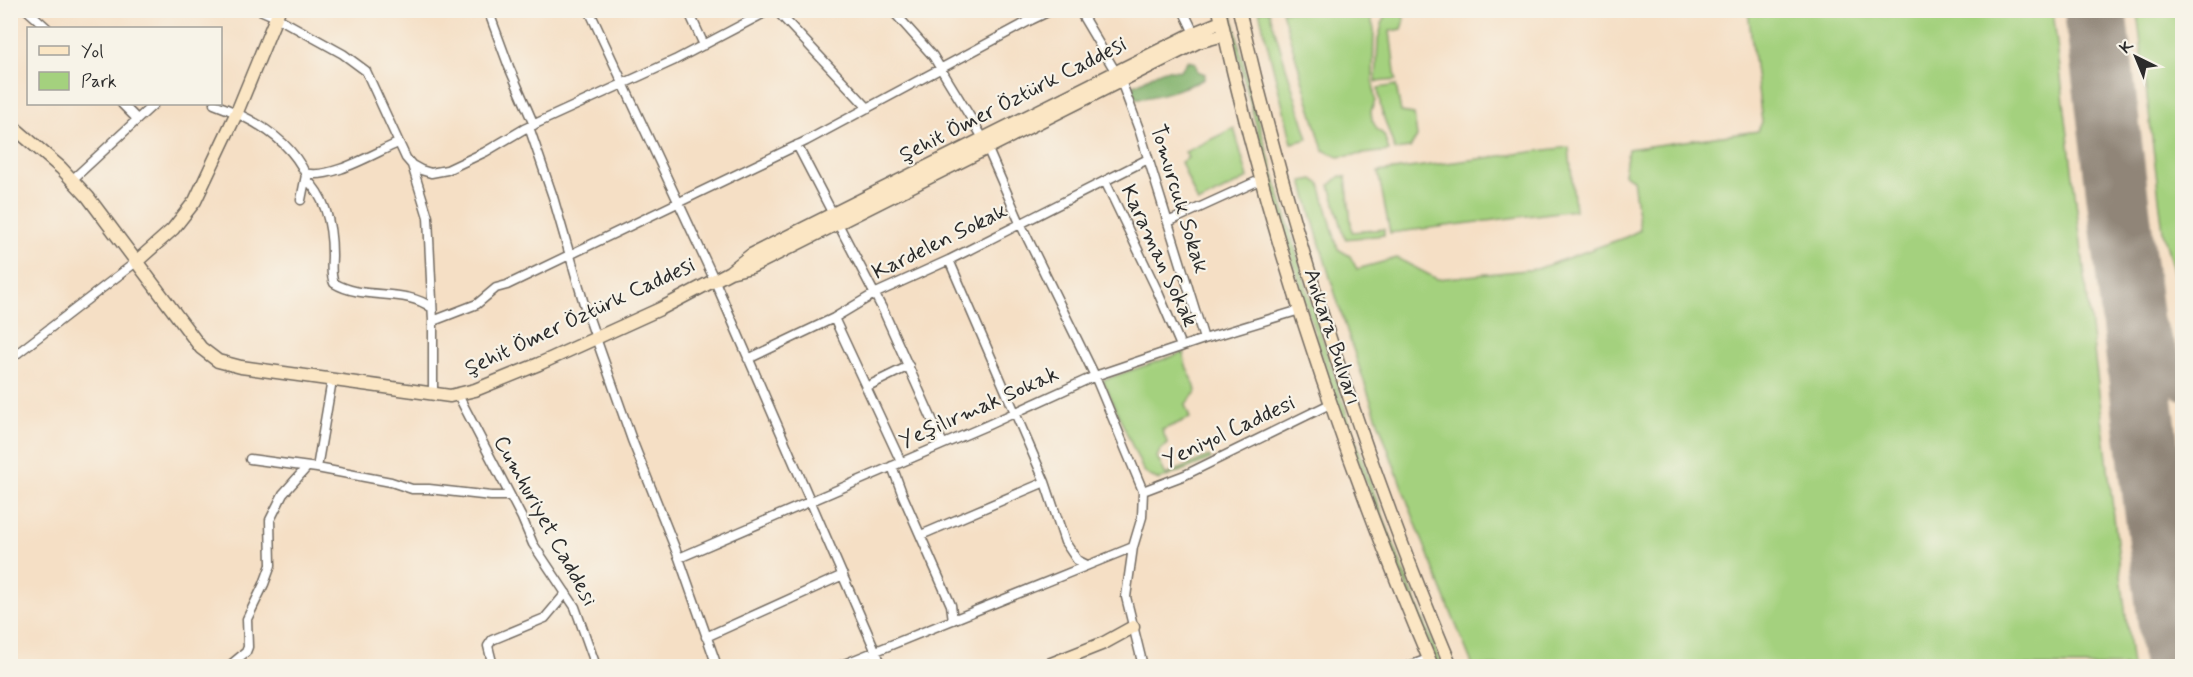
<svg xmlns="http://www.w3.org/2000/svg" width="2193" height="677" font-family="Mynerve,sans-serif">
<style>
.green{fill:#a4d17e;stroke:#687e54;stroke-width:1.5}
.forest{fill:#83b36d;stroke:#576f4c;stroke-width:1.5}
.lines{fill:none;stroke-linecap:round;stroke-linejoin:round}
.taxiway{stroke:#908578;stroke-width:24}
.runway{stroke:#908578;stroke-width:62}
.street-casing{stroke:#726a61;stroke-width:11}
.secondary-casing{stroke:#726a61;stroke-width:15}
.street{stroke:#fff;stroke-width:8}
.secondary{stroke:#fbe6c4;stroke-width:12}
.labels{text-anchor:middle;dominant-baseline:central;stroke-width:4.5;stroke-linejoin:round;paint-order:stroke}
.street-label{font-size:22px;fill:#2b2b2b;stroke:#f7f3e8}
</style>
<rect width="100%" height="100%" fill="#f7f3e8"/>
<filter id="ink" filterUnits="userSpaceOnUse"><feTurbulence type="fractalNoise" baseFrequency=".0167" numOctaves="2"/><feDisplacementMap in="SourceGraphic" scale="12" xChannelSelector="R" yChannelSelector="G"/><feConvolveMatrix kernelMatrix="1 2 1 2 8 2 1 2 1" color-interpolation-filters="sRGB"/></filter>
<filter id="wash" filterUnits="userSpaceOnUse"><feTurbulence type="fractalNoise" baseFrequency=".008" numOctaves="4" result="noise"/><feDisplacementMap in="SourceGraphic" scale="24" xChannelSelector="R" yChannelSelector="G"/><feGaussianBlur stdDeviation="1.35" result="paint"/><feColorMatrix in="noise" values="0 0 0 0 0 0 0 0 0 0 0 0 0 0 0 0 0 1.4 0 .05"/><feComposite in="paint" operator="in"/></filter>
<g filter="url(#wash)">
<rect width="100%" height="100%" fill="#f5dfc5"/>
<path class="green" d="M1227 11H1231C1248 86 1269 160 1291 234 1333 381 1382 526 1443 666H1438C1401 574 1364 481 1332 386 1291 263 1258 137 1227 11Z
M1259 11H1269L1308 139 1292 143Z
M1282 11H1371V19L1374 29 1373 81 1375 101 1371 111 1372 120 1377 129 1384 135 1389 151 1338 157 1323 150Z
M1386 11H1403L1404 23 1402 29 1390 31 1396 80 1376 82 1378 39Z
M1748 11H2053L2132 666H1473C1407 508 1347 347 1302 181L1313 179 1320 184 1338 249 1350 256 1357 269 1397 258 1437 279 1537 269 1626 237 1640 230 1633 179 1624 174 1628 149 1758 131 1762 122Z
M2137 11H2182V304L2163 232Z
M1396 85 1401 112 1414 114 1417 137 1410 148 1395 150 1381 109 1378 88Z
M1234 128 1248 178 1198 203 1181 162 1188 158 1185 152Z
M1569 147 1575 210 1390 233 1378 172Z
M1340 176 1346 177 1352 232 1384 229V235L1345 239 1330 185Z
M1185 352C1181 365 1195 378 1196 392L1185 405 1190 418 1162 430 1168 444 1160 450 1157 457 1166 475 1209 456 1211 459 1159 480 1148 475 1143 470 1103 380Z"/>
<path class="forest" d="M1188 60 1196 63 1197 71 1205 74 1204 79C1191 86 1149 100 1135 98 1129 97 1128 92 1128 87 1142 84 1152 73 1166 70 1172 69 1175 72 1181 70Z"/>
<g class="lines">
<path class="taxiway" d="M2125 253 2148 314 2182 388"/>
<path class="runway" d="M2095 10 2174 666"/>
</g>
</g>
<g filter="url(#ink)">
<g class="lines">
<g class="street-casing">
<path id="street" d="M27 10 47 28
M98 10H108
M260 10 276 17 343 54 366 71 406 158 412 165 421 170 431 173 447 170 485 152 524 129 675 60 770 10
M488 10 509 67 534 125
M589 10 714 279 882 666
M688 10 704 45
M776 10 868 108
M892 10 933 56 983 138 1020 223 1095 376 1143 491 1142 517 1133 547 1126 597 1143 666
M1022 10 1031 20
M1079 10 1121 81 1140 132 1204 339
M1183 10 1194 33
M122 104 136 118
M214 104C250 117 290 139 306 175L301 200
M529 127 553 197 584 304 632 440 679 558 717 666
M797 145 884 312 943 444
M412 165 428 217 433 321V395
M305 173C331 180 374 153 398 143
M306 179C327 198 332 228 332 255 332 264 330 274 334 283 363 301 405 287 432 308
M72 180 154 104
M1105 181 1157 290 1181 346
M1168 222 1262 179
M949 260 1045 482 1065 542 1077 560 1087 565
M834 318 901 462
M433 321 477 304 496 288 507 285 806 141 1031 20 1052 10
M10 359 136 262
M748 359 834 318 874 294 949 260 1148 159
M866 387 909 366
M458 395 522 518 533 544 575 607 596 666
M250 459 317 468 391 482 412 489H429L491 496H510
M892 466 903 496 951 605 953 620
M317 468 332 380
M1143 491 1185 475 1330 404
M921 535 1045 482
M679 558 988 425 1095 376 1204 339 1300 310
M706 637 843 575
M229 666 246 652 248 647 247 619 264 584 271 565 270 520 283 494 307 467
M493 666 488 646 492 640 545 618 566 593
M839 666 1133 547
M1409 666 1428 659"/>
</g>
<g class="secondary-casing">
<path id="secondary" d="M1219 10C1269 235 1342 455 1432 666
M1239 10C1291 234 1362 454 1451 666
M10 124 61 168 88 197 201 348 218 361 241 367 450 396 475 390 539 364 660 309 730 272 751 267 1198 42 1224 35
M136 262 173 229 195 201 237 112 279 10
M731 271 751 255 1194 33 1221 22
M1046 666 1104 643 1133 627"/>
</g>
<use href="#street" class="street"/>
<use href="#secondary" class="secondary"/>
</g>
</g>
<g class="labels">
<g class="street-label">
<text transform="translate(1013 100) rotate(-27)">Şehit Ömer Öztürk Caddesi</text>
<text transform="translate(1179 199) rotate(73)">Tomurcuk Sokak</text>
<text transform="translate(940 242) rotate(-26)">Kardelen Sokak</text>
<text transform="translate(1159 256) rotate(65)">Karaman Sokak</text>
<text transform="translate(580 317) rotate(-25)">Şehit Ömer Öztürk Caddesi</text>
<text transform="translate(1332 337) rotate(72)">Ankara Bulvarı</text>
<text transform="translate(979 408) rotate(-24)">Yeşilırmak Sokak</text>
<text transform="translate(1229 432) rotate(-25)">Yeniyol Caddesi</text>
<text transform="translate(545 521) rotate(61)">Cumhuriyet Caddesi</text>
</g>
</g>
<rect width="2193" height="677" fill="none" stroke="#f7f3e8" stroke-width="36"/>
<rect x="27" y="27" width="195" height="78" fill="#f7f3e8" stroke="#a5a39c" stroke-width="1.5"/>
<rect x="39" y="46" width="30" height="9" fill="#fbe6c4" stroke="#a5a39c" stroke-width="1.5"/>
<text x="81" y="57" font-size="18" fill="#2b2b2b">Yol</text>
<rect x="39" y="72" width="30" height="18" fill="#a4d17e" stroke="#a5a39c" stroke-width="1.5"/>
<text x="81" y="87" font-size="18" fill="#2b2b2b">Park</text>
<g transform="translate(2136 57) rotate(317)" stroke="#f7f3e8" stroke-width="4.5" paint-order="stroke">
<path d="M0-4.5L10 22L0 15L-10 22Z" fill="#2b2b2b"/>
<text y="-9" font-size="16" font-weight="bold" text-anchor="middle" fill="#2b2b2b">K</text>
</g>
</svg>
